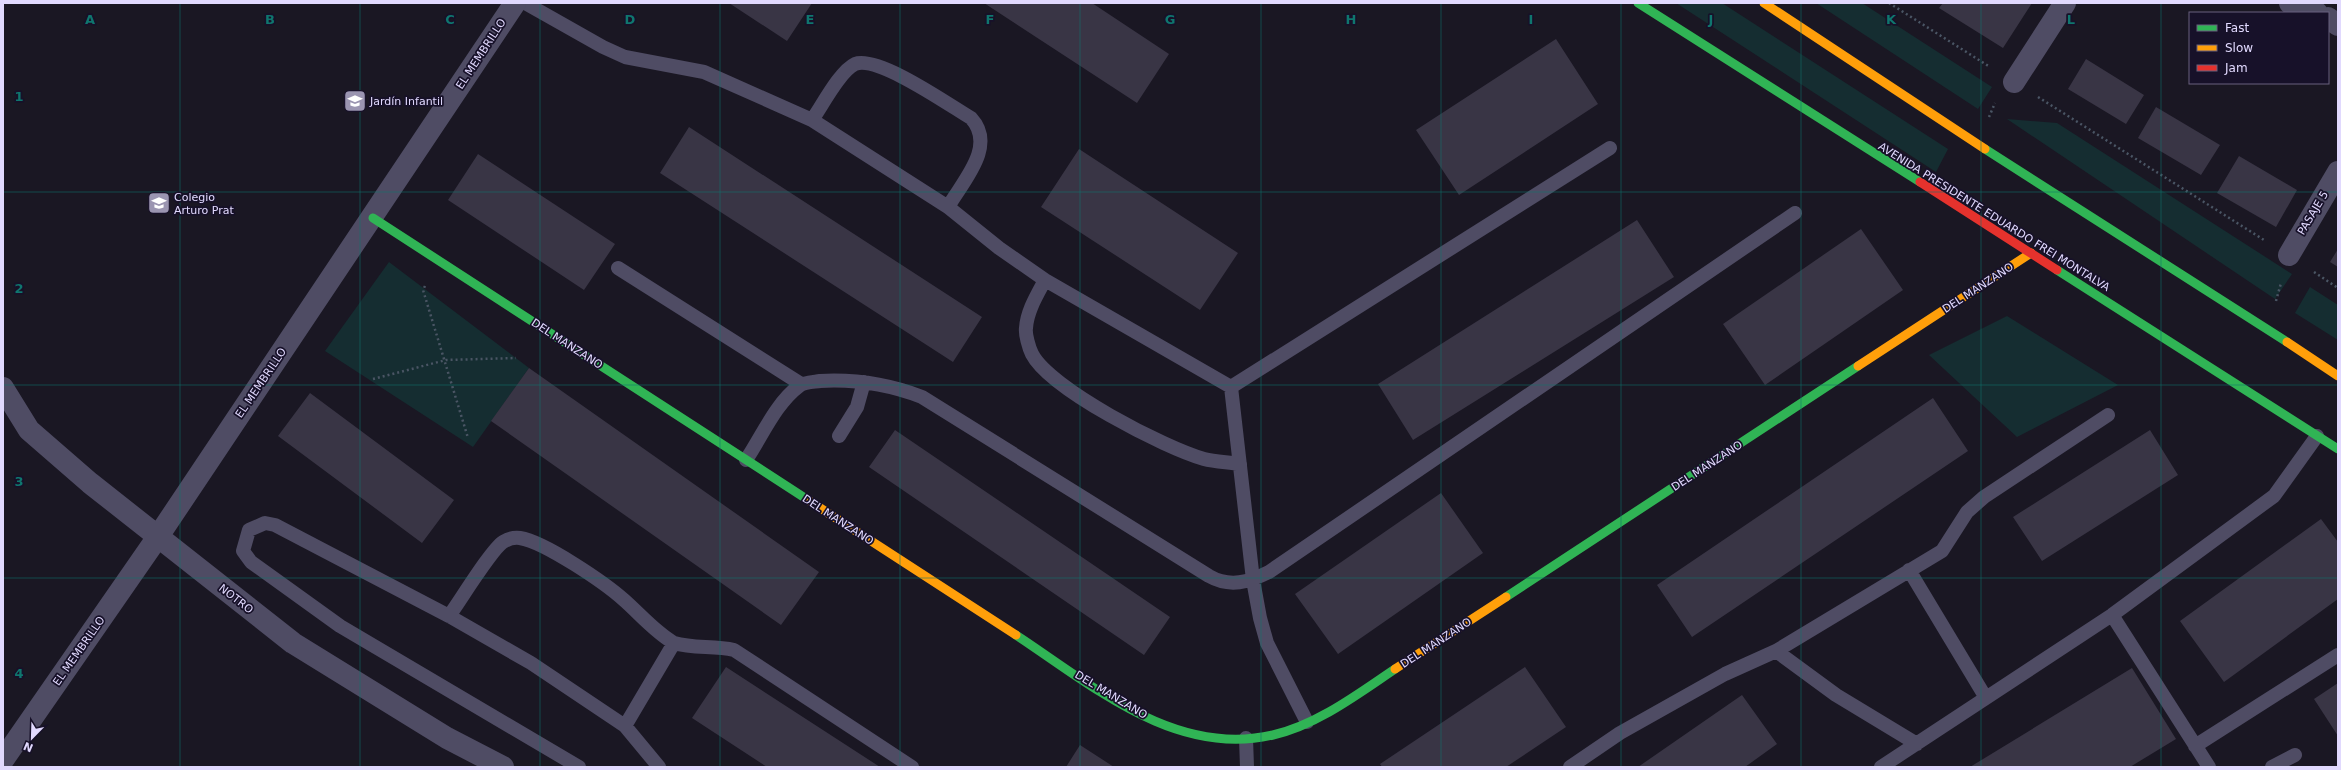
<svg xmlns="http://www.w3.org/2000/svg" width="2341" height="770" font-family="'DejaVu Sans',sans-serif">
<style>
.green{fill:#152d31}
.building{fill:#393545}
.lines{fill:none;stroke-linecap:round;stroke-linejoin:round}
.path{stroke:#4a5564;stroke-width:2.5;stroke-dasharray:2 3;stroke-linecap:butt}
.lane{stroke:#4f4c64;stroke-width:14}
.street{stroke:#4f4c64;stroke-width:22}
.fast{stroke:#30b455;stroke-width:9}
.slow{stroke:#ff9f0a;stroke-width:9}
.jam{stroke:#e5322d;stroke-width:9}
.grid{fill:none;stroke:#0f766e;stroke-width:1;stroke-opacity:0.55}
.labels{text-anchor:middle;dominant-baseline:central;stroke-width:3.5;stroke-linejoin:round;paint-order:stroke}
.street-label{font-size:11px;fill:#e1d9fe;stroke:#171129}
.poi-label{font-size:11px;fill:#e1d9fe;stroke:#171129;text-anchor:start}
.grid-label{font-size:13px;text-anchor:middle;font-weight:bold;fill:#0f766e;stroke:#171129;stroke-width:3.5;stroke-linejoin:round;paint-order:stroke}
</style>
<rect width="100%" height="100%" fill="#1a1723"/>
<path class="green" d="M1676 3H1722L1948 149 1936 172Z
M1816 3H1862L1992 87 1978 109Z
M2007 119 2057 123 2292 274 2275 299Z
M389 262 529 368 473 447 325 351Z
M2310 287 2338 305V340L2295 313Z
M2007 316 2118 385 2017 437 1929 355Z"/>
<path class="building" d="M729 3H812L787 41Z
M984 3H1092L1169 54 1137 103Z
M1943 3H2032L2003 48 1939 8Z
M1556 39 1598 104 1459 195 1416 130Z
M2086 59 2144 95 2126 124 2068 89Z
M2156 107 2220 145 2201 175 2138 138Z
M689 127 982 317 953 362 660 173Z
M1079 149 1238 253 1200 310 1041 207Z
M478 154 615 244 584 290 448 200Z
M2239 156 2297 190 2276 227 2217 193Z
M1637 220 1674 277 1413 440 1378 384Z
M1861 229 1903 290 1765 385 1723 324Z
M2338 249V267L2330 262Z
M529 368 819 572 781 625 491 421Z
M310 393 454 500 422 543 278 436Z
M1933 398 1968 451 1692 637 1657 585Z
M895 430 1170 617 1144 655 869 467Z
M2150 430 2178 475 2042 561 2013 517Z
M1441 493 1483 553 1338 654 1295 594Z
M2321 519 2338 542V599L2224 682 2180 621Z
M726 667 880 767H767L692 718Z
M1525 667 1566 727 1506 767H1382L1380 764Z
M2132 668 2176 739 2130 767H1970Z
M2338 683V736L2314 699Z
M1742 695 1777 744 1745 767H1638Z
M1080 745 1114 767H1066Z"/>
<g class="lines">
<path class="path" d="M1889 3 1990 67
M2038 97 2264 240
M1989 117 1995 103
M2314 272 2338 288
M425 286 423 290 468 438
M2276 301 2281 283
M373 379 446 360 516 358"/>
<path class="lane" d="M525 3 603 47 625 57 704 72 812 120 948 207 999 248 1045 280 1231 387 1253 580 1260 618 1267 643 1307 722
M812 120C822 106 840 71 855 64 878 55 949 105 971 118 997 146 963 181 948 207
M618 268 801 384
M1045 280C1037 295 1027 311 1026 328 1025 334 1029 348 1032 354 1050 389 1165 448 1204 459 1215 462 1228 462 1240 464
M1231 387 1610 148
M839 436 857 407 864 382
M746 460C762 436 776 403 799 386 804 382 814 382 820 381 856 379 888 384 922 397L1209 576C1230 588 1249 582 1269 572L1795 213
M1909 570 1986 698
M2112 615 2209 767
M449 616C460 601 491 550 503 542 508 539 514 537 520 538 545 542 605 583 624 600 641 615 655 632 674 643L625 726
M674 643C694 649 714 645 734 650L912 767
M1776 651 1836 695 1917 744
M1246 738 1247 767
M2195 746 2338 655
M579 767 340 626 251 562 243 551 249 530 265 523 275 525 449 616 531 663 625 726 659 767
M1570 767 1620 733 1725 674 1776 651 1942 551 1967 512 1984 497 2108 415
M1881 767 2112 615 2274 496 2317 436
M2272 767 2295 755"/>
<path class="street" d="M2290 3 2297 8 2317 13
M2328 18 2338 25
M2014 82 2065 3
M2289 255 2338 172
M3 388 29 430 90 483 293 643 447 738 503 767
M3 760 157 538 515 3"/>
<path class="fast" d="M1638 3 1920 182
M1985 149 2287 342
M373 218 808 500
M2057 270 2338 449
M1506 597 1858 366
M1016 635C1092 685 1175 758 1273 735 1317 725 1358 694 1395 669"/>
<path class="slow" d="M1764 3 1985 149
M2287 342 2338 376
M1858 366 2031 253
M808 500 1016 635
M1395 669 1506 597"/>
<path class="jam" d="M1920 182 2057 270"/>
</g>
<path class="grid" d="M180 3V767M360 3V767M540 3V767M720 3V767M900 3V767M1080 3V767M1261 3V767M1441 3V767M1621 3V767M1801 3V767M1981 3V767M2161 3V767M3 192H2338M3 385H2338M3 578H2338"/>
<defs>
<g id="school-square" transform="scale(1.15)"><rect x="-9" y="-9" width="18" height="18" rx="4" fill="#9b95b1" stroke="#171129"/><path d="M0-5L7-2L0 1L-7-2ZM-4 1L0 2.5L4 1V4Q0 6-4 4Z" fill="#fff"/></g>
</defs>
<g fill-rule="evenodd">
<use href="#school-square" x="355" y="101"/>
<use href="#school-square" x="159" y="203"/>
</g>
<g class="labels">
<g class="street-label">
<text transform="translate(481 54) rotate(-57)">EL MEMBRILLO</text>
<text transform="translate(2313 213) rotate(-59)">PASAJE 5</text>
<text transform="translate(1994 217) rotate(32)">AVENIDA PRESIDENTE EDUARDO FREI MONTALVA</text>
<text transform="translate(1978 288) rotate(-33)">DEL MANZANO</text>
<text transform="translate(567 344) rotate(33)">DEL MANZANO</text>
<text transform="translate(261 383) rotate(-56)">EL MEMBRILLO</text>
<text transform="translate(1707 466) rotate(-33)">DEL MANZANO</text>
<text transform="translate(838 520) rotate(33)">DEL MANZANO</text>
<text transform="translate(236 599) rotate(38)">NOTRO</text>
<text transform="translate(1436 643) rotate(-33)">DEL MANZANO</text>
<text transform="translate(79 651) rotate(-55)">EL MEMBRILLO</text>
<text transform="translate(1111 695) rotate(31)">DEL MANZANO</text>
</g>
<g class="poi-label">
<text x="370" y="101">Jardín Infantil</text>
<text x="174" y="197">Colegio<tspan x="174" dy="13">Arturo Prat</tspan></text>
</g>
</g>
<g class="grid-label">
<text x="90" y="24">A</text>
<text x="270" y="24">B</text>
<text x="450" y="24">C</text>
<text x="630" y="24">D</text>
<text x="810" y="24">E</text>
<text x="990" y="24">F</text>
<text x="1170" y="24">G</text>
<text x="1351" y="24">H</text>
<text x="1531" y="24">I</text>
<text x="1711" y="24">J</text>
<text x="1891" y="24">K</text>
<text x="2071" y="24">L</text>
<text x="19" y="101">1</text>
<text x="19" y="293">2</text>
<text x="19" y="486">3</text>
<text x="19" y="678">4</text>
</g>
<rect width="2341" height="770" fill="none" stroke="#e1d9fe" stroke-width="8"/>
<rect x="2189" y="12" width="140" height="72" fill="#171129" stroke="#68617e"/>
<rect x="2197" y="25" width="20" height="6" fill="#30b455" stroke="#68617e"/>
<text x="2225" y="32" font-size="12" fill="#e1d9fe">Fast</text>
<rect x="2197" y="45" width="20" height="6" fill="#ff9f0a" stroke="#68617e"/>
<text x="2225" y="52" font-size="12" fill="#e1d9fe">Slow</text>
<rect x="2197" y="65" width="20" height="6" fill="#e5322d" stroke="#68617e"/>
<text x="2225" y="72" font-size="12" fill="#e1d9fe">Jam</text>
<g transform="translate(32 738) rotate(203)" stroke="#171129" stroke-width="3" paint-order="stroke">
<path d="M0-3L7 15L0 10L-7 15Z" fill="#e1d9fe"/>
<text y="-6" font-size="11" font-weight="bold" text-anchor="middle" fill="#e1d9fe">N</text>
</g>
</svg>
